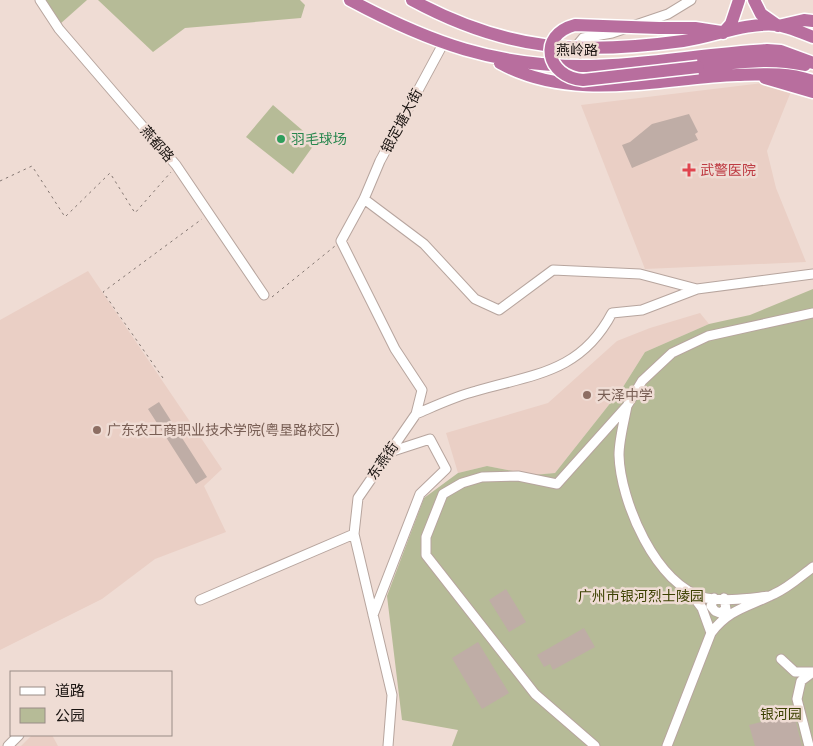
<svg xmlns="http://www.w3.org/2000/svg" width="813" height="746" font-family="'Fira Sans Condensed','Noto Sans SC',sans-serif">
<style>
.built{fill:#eacfc5}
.green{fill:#b6bb97}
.building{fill:#bfada6}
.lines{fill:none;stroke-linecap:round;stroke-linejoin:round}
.minor-casing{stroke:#b7a59e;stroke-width:11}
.highway-casing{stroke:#fff;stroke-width:15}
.path{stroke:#847772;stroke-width:1;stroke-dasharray:2.5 4;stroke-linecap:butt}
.minor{stroke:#fff;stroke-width:9}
.highway{stroke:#b86e9e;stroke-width:12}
.highway-bridge-casing{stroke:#fff;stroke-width:15;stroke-linecap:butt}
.highway-bridge{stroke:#b86e9e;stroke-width:12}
.leisure-dot{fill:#2e9e5b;stroke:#efdcd4;stroke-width:2}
.health-dot{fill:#e0444e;stroke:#efdcd4;stroke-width:2}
.education-dot{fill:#8d6e63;stroke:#efdcd4;stroke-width:2}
.labels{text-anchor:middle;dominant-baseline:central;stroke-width:5;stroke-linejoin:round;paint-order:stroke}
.street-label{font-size:14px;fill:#191310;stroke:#efdcd4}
.leisure-label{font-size:14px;fill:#27864d;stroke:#efdcd4;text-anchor:start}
.health-label{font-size:14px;fill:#be3a42;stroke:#efdcd4;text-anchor:start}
.education-label{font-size:14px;fill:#785e54;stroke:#efdcd4;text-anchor:start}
.park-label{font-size:14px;fill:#3c4102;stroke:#efdcd4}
</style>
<rect width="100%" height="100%" fill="#efdcd4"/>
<path class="built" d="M763 83 792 89 767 151 776 188 806 262 645 269 581 105Z
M88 271 222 469 204 486 226 532 155 559 102 599 0 650V320Z
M700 313 709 324 645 352 623 387 555 473 533 475 487 466 458 473 446 433 548 403 617 341 650 328Z
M32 735H52L58 746H21Z"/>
<path class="green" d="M42 0H87L60 24Z
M98 0H300L305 5 301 18 185 28 153 52Z
M273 105 316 142 293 174 246 137Z
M813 289V746H452L458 730 402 720 387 596 424 498 458 473 487 466 533 475 555 473 623 387 645 352 709 324 750 315Z"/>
<path class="building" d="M689 114 698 132 695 134 698 140 632 168 622 145 630 142 652 124Z
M159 402 207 477 196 484 148 409Z
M506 589 526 622 509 632 489 600Z
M584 628 595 647 553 670 550 664 544 667 537 655Z
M478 642 509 693 482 709 452 658Z
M794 714 802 746H755L749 725Z"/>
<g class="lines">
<g class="minor-casing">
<path id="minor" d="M40 0 59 29 176 165 264 295
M574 49 583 38 612 33 668 14 691 0
M364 199 424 244 475 299 499 310 553 270 640 274 697 289 813 274
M627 406C624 422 619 440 619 455 620 500 656 587 706 598 726 602 750 598 770 596
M416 414C435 406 456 396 476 391 535 374 581 372 612 313L642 310 697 289
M690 592 702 608 711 633
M714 598 711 606 715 611 720 613 726 609 724 598
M200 600 354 534
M373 615 420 494 446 469 430 439 390 452
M781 659 795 672H812
M8 746 19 735
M388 746 392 695 354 534 358 498 416 414 422 390 395 349 341 241 364 199 380 161 443 44
M595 746 535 694 426 555V537L443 494 462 483 482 477 518 476 557 484 627 406 642 381 672 353 708 336 813 313
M667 746 711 633C729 609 748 607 774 594 788 588 801 576 813 567
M809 746 797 699 801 681 813 672"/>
</g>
<g class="highway-casing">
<path id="highway" d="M350 0C430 43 497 67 589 66 649 65 708 53 767 50L781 51 813 63
M412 0C506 51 579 55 683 41 713 37 746 22 777 25 789 27 801 32 813 37
M754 0 761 14 778 26 804 20 813 21
M659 28H695L721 32
M723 33 731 24 739 0
M500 63C572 103 660 78 737 75 764 74 787 72 813 81
M698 67C734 63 769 57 805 65
M765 78 813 92"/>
</g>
<path class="path" d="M0 181 32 166 65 217 110 173 135 213 171 172
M272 297 335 246
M163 378 103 292 202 219"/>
<use href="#minor" class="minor"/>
<use href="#highway" class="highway"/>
<g class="highway-bridge-casing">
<path id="highway-bridge" d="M659 28 575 25C537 35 546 77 583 80L698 67"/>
</g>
<use href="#highway-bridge" class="highway-bridge"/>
</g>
<circle class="leisure-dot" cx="281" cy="139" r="5"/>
<path class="health-dot" d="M686.5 162.5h5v5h5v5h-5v5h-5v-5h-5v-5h5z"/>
<g class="education-dot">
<circle cx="587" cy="395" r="5"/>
<circle cx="97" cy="430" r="5"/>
</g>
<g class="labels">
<g class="street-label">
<text x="577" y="50">燕岭路</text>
<text transform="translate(402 121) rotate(-62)">银定塘大街</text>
<text transform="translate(157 144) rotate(49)">燕都路</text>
<text transform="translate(383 461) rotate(-55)">东燕街</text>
</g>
<g class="leisure-label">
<text x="291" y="139">羽毛球场</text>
</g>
<g class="health-label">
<text x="700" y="170">武警医院</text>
</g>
<g class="education-label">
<text x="597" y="395">天泽中学</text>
<text x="107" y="430">广东农工商职业技术学院(粤垦路校区)</text>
</g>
<g class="park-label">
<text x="641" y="596">广州市银河烈士陵园</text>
<text x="781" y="714">银河园</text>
</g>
</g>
<rect x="10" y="671" width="162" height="65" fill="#efdcd4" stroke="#998c86"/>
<rect x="20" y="687" width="25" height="8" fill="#ffffff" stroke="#998c86"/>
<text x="55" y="696" font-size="15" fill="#191310">道路</text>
<rect x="20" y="708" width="25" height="15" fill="#b6bb97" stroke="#998c86"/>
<text x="55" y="721" font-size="15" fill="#191310">公园</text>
</svg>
